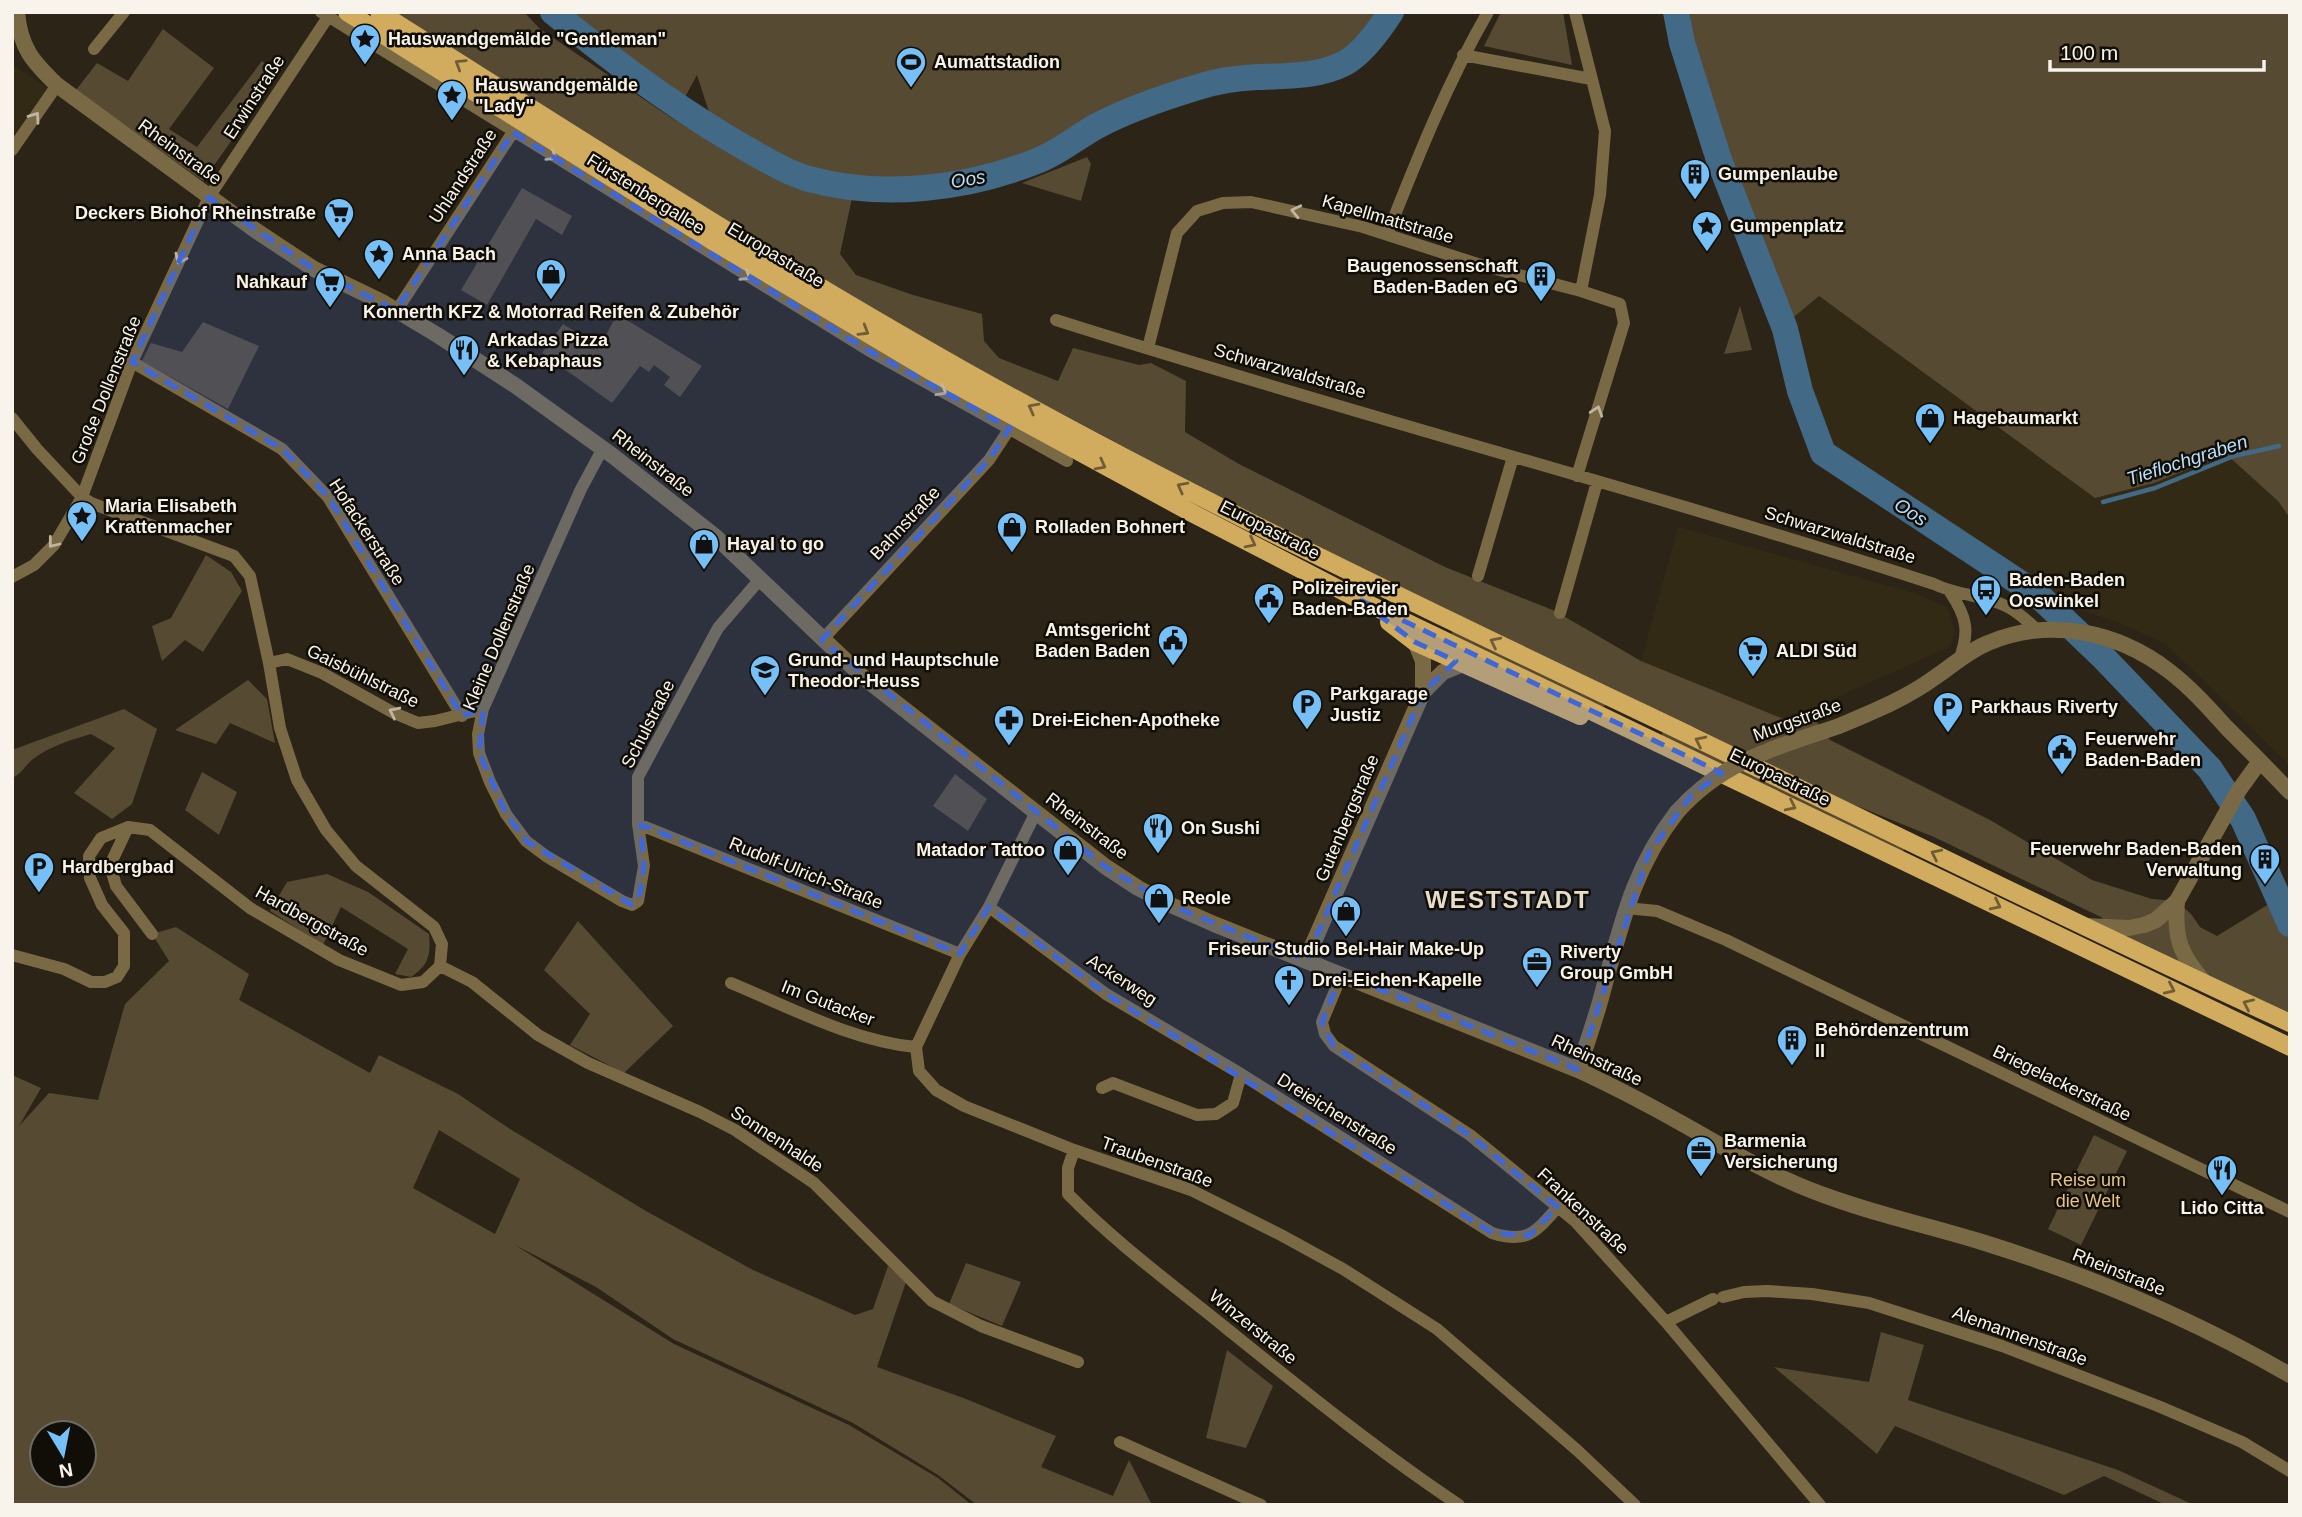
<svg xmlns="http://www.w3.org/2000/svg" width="2302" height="1517" font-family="Helvetica,sans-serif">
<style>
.built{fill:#332a16}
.green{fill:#574a32;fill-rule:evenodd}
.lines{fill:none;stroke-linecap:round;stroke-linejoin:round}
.stream{stroke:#426986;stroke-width:4.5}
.river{stroke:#426986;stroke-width:26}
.minor{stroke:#7a6945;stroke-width:12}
.tertiary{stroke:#7a6945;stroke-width:16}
.primary{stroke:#d1ac5f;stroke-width:18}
.tertiary-bridge{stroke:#7a6945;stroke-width:16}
.oneway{stroke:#715d34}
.oneway2{stroke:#bfb5a0}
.marked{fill:#3e67db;fill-opacity:0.2;stroke:#3e67db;stroke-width:5;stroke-dasharray:14 9;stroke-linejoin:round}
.labels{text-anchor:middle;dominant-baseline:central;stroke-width:5;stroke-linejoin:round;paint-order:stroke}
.poi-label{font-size:18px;font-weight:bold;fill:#f8f4eb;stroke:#110e08;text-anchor:start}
.street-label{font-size:18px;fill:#f8f4eb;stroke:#110e08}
.park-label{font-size:18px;fill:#e7c581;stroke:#110e08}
.water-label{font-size:19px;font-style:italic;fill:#b8defb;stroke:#110e08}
.district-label{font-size:24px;font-weight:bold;letter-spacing:2px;fill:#e6ddcb;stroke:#110e08}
</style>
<rect width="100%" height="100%" fill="#2b2417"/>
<path class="built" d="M12 64 47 88 12 138Z
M1819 296 2095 498 2154 483 2226 454 2278 501 2290 518V766L2166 644 2115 621 2056 603 1826 447 1788 322Z
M1678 527 1917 594 1947 607 1955 631 1949 647 1786 720 1641 661Z"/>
<path class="green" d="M392 12H524L540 29 670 117 770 177 852 198 840 254 856 275 913 295 982 314 984 341 999 358 1058 381 1073 348 1139 365 1151 363 1186 381 1185 432 1239 464 1445 567 1555 611 1641 661 1786 720 1808 710 1830 740 1990 820 2092 880 2152 899 2177 901 2191 914 2200 927 2217 936 2290 891V1015L2119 935 2101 917 1934 837 1847 802 1277 528 964 362 772 250Z
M562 12H1382L1348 53 1317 62 1266 67 1182 80 1120 107 1037 152 996 168 941 180 868 184 810 171 709 112 697 75 684 99 604 49Z
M1501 12H1563L1572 65 1484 46Z
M1690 12H2290V518L2278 501 2226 454 2154 483 2095 498 1819 296 1788 322 1712 122 1692 44Z
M163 29 214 68 169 129 197 147 262 61 279 73 203 181 76 90 97 63 128 81Z
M1087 157 1091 164 1081 201 1022 183Z
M522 188 572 216 562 235 536 219 487 305 461 290Z
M1740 306 1752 350 1724 354Z
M617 314 702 366 680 397 664 385 670 377 654 365 649 372 640 366 612 403 542 353 563 324 600 347Z
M203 322 259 346 228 409 142 361 151 343 182 352Z
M206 555 231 572 242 591 203 652 185 640 162 661 152 626 171 618Z
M1452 630 1606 704 1605 706 1602 707 1452 634Z
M248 680 267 699 275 743 230 723 216 744 175 730Z
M124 709 157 729 132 804 112 819 74 793 115 748 91 734C71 740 50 746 33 759 25 765 22 774 12 778V750Z
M1664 730 1905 847 1903 852 1661 736Z
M202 772 237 792 219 835 185 810Z
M955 774 987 799 968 831 933 806Z
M327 874 368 892 429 934C431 954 429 965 411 977L395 974 408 949 341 907 323 945 270 911 287 882Z
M578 921 673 1026 624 1073 570 1045 590 1014 544 970Z
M176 927 249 974 239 1000 370 1073 379 1055 458 1094 510 1129 646 1211 753 1270 855 1315 873 1309 888 1266 906 1282 877 1367 966 1399 1056 1436 1041 1467 1113 1496 1129 1460 1152 1505H977L938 1475 853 1423 673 1339 596 1287 515 1245 674 1344 849 1425 938 1478 972 1505H12V1075L41 1088 19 1126 49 1093 98 1100 125 1004 169 961 152 934ZM439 1130 520 1179 495 1234 413 1188ZM42 1433H84V1475H42Z
M2094 1135 2127 1151 2081 1245 2048 1229Z
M966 1263 1021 1282 1002 1326 949 1304Z
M1881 1332 1924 1345 1908 1400 2118 1470 2194 1505H2166L2104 1476 2064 1495 1895 1426 1877 1454 1774 1367 1869 1382Z
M1227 1350 1273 1386 1246 1448 1206 1438Z"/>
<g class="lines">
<path class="stream" d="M2103 502 2155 488 2234 456 2279 446"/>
<path class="river" d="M553 12C615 63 678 110 747 149 766 160 788 173 809 179 883 199 966 189 1037 161 1058 153 1077 137 1097 126 1127 110 1162 98 1195 88 1215 81 1236 78 1257 77 1287 76 1318 77 1345 63 1363 53 1380 29 1391 12
M1676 12 1682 43 1719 160 1785 329 1800 391 1823 453 2038 595 2102 656 2210 769 2243 819 2290 924"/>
<path class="minor" d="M321 12 868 350 1067 461
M1575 12 1605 131 1600 195 1581 291
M94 49 124 12
M1463 55 1591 79
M12 150 57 85
M1387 235C1417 159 1447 83 1488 12
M397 310 513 132
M1056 320C1348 413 1644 490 1934 584 1958 596 1985 595 2008 607 2019 613 2029 622 2038 631
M1148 348 1177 233 1197 211 1223 203 1251 202 1363 227 1484 266 1581 291 1620 304 1624 323 1577 476
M132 362 282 449 328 497 462 716
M12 418 37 449 82 497 91 503 234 556 250 576 269 663 280 728 297 780 326 830 356 866 434 927 442 944 440 966 423 982 401 985 339 960 250 908 150 830 128 827 101 838 89 856 90 878 102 905 124 933V966L117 977 105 982H91L64 969 12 955
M603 448 581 489 483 709 478 734 479 753 490 782 506 814 526 841 546 856 622 901 632 905 638 901 644 866 638 824V777L718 628 761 578
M1478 576 1513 457
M12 577 34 565 54 545 82 497 132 362 209 197 328 17
M1950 592C1967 617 1970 632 1959 660
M1560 613 1597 482
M822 640 989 460 1010 428
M269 663 287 659 322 673 394 713 418 723 435 721 483 709
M1036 812 989 907 960 954 916 1047 919 1071 936 1090 964 1106 1074 1150 1191 1190 1281 1235 1343 1269 1437 1329 1578 1451 1635 1505
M638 824 960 954
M128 827 110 865 116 886 152 934
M989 907 1106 994 1241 1074
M1626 908 1657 911 1726 940 2290 1212
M440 966 472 982 538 1035 588 1063 700 1112 735 1130 814 1183 932 1301 981 1326 1078 1362
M1342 974 1322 1022 1325 1034 1334 1046 1470 1135 1575 1221 1666 1322 1820 1505
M731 983C789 1007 852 1041 916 1047
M1102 1088 1113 1083 1197 1115 1216 1114 1233 1103 1241 1074 1492 1233C1527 1244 1535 1233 1558 1207
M1074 1150 1068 1168V1194C1116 1243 1173 1285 1226 1328 1303 1390 1378 1451 1459 1505
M1723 1297 1744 1292 1767 1291 1812 1294 1869 1303 2002 1346 2158 1406 2242 1442 2290 1471
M1666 1322 1713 1299
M1120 1442 1261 1505"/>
<path class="tertiary" d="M17 12C20 48 33 62 57 85L255 230 314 269 384 303 439 336 516 386 613 456 716 537 863 677 1106 867 1138 888 1173 906 1214 924 1578 1070C1613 1086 1647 1104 1681 1123 1724 1147 1766 1173 1813 1191 1869 1213 1927 1225 1985 1243 2091 1276 2194 1320 2290 1375
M1415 642 1423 661V692
M1839 726C1872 712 1905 699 1934 678 1952 666 1968 651 1988 643 2049 617 2117 631 2169 671 2190 687 2208 707 2226 727 2247 748 2269 770 2290 792
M2177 901C2174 939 2180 954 2205 983
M2085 926 2129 928 2144 925 2156 920 2177 901 2239 790 2260 761
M1306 960 1423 692 1443 672 1463 664
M1578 1070C1587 1043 1597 1015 1604 987 1622 922 1634 867 1677 812"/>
<path class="primary" d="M347 12 716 243 934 373 1190 512 1356 598 2290 1047
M379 12C572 134 764 258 963 370 1200 503 1446 619 1691 736 1891 832 2089 931 2290 1023
M1389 622 1415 642 1580 716"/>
<path class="tertiary-bridge" d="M1677 812C1722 761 1777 747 1839 726"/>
</g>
<defs><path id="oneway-chevron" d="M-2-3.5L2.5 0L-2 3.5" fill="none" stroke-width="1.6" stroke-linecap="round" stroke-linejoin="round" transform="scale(1.75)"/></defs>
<g class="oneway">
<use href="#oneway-chevron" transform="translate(460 64) rotate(-148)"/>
<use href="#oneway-chevron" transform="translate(864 331) rotate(31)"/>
<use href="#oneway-chevron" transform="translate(1033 408) rotate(-152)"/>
<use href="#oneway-chevron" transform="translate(1101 465) rotate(28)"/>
<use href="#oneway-chevron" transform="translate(1182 487) rotate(-152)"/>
<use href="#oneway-chevron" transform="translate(1251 543) rotate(27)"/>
<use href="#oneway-chevron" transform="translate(1495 642) rotate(-154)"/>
<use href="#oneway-chevron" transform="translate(1700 741) rotate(-154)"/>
<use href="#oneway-chevron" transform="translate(1791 806) rotate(26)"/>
<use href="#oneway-chevron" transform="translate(1936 854) rotate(-154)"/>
<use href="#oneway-chevron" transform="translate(1996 905) rotate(26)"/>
<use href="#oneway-chevron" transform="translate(2170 989) rotate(25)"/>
<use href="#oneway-chevron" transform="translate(2248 1004) rotate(-155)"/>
</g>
<g class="oneway2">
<use href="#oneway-chevron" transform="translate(35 117) rotate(-55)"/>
<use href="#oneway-chevron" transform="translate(552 156) rotate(32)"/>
<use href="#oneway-chevron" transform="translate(1296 211) rotate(-167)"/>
<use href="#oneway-chevron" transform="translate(180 259) rotate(115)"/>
<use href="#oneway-chevron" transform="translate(746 276) rotate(31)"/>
<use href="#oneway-chevron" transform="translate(942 391) rotate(29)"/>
<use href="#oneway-chevron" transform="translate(1597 411) rotate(-72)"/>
<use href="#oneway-chevron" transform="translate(53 543) rotate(128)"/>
<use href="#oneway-chevron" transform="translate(394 712) rotate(-154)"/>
</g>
<path class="marked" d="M513 132 868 350 1010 428 989 460 822 640 1106 867 1173 906 1306 960 1423 692 1456 661 1415 642 1356 598 1722 773 1691 796 1649 853 1578 1070 1342 974 1322 1022 1334 1046 1470 1135 1558 1207 1529 1236 1492 1233 1106 994 989 907 960 954 641 825 644 866 640 894 632 905 526 841 506 814 479 753 483 709 462 716 328 497 282 449 132 362 209 197 314 269 396 310Z"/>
<defs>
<g id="sight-pin" transform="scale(1.575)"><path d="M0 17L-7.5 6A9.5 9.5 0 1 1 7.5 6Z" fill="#76c0f7" stroke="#110e08"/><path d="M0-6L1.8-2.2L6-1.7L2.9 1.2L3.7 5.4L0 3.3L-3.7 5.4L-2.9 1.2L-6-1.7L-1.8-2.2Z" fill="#111"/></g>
<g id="stadium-pin" transform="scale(1.575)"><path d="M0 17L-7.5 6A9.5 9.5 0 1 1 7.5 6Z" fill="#76c0f7" stroke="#110e08"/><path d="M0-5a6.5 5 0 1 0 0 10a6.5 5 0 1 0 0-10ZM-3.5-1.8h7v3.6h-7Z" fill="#111"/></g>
<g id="building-pin" transform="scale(1.575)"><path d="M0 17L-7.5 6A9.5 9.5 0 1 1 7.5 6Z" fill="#76c0f7" stroke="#110e08"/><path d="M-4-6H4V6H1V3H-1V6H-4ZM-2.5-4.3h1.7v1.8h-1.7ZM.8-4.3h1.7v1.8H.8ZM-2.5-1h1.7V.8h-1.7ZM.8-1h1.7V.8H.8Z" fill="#111"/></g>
<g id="supermarket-pin" transform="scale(1.575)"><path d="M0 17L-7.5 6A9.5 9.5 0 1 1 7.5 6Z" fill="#76c0f7" stroke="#110e08"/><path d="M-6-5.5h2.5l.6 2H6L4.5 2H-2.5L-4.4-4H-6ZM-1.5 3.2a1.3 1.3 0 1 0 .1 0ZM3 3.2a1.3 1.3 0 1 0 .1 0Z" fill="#111"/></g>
<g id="shop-pin" transform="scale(1.575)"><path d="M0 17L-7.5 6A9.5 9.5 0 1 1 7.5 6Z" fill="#76c0f7" stroke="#110e08"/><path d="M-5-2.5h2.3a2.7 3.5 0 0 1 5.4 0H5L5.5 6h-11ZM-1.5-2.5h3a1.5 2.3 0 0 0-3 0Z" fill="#111"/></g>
<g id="restaurant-pin" transform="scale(1.575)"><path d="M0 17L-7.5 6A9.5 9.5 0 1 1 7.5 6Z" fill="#76c0f7" stroke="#110e08"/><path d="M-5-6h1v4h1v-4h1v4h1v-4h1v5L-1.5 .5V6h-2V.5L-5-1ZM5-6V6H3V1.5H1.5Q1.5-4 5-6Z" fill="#111"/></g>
<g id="bus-pin" transform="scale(1.575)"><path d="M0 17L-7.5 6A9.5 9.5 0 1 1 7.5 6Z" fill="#76c0f7" stroke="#110e08"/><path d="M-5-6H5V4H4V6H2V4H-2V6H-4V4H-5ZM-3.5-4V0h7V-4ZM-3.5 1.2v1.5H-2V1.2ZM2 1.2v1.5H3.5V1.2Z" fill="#111"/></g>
<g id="civic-pin" transform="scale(1.575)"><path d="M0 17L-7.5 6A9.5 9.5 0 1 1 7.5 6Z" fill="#76c0f7" stroke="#110e08"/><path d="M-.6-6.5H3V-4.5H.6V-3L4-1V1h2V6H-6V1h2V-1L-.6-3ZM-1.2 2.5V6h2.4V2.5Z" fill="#111"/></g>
<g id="school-pin" transform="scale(1.575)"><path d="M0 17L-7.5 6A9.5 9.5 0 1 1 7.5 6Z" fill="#76c0f7" stroke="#110e08"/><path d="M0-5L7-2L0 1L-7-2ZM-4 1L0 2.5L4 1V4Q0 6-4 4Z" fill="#111"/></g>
<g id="parking-pin" transform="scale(1.575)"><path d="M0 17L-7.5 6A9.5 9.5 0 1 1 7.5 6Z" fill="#76c0f7" stroke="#110e08"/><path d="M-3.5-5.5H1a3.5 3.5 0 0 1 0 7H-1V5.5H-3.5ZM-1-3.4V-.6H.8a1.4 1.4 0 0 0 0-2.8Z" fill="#111"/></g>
<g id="pharmacy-pin" transform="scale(1.575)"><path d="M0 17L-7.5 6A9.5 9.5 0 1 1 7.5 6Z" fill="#76c0f7" stroke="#110e08"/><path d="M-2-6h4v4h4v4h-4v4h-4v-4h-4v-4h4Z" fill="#111"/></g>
<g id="office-pin" transform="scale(1.575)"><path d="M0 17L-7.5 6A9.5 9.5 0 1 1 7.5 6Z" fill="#76c0f7" stroke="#110e08"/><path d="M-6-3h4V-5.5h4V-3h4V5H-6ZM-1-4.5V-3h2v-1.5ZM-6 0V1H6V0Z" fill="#111"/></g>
<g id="church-pin" transform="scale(1.575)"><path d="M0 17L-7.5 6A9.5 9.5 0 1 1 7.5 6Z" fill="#76c0f7" stroke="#110e08"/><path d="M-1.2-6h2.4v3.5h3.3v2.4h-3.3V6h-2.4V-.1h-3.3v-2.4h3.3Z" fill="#111"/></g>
</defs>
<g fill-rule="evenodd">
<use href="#sight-pin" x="365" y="39"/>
<use href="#stadium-pin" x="911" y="62"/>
<use href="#sight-pin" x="452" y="95"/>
<use href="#building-pin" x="1695" y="174"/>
<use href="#supermarket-pin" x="339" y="213"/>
<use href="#sight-pin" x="1707" y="226"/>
<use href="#sight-pin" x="379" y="254"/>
<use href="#shop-pin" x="551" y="274"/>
<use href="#building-pin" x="1541" y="276"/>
<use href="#supermarket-pin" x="330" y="282"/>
<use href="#restaurant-pin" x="464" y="350"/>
<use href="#shop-pin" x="1930" y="418"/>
<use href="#sight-pin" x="82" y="516"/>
<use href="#shop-pin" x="1012" y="527"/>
<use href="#shop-pin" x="704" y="544"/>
<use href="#bus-pin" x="1986" y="590"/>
<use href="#civic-pin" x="1269" y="598"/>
<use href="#civic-pin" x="1173" y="640"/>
<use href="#supermarket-pin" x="1753" y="651"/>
<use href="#school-pin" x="765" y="670"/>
<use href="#parking-pin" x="1307" y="704"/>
<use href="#parking-pin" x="1948" y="707"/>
<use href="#pharmacy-pin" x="1009" y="720"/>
<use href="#civic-pin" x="2062" y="749"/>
<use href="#restaurant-pin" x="1158" y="828"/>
<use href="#shop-pin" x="1068" y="850"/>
<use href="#building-pin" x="2265" y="859"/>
<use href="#parking-pin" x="39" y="867"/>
<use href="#shop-pin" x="1159" y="898"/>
<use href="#shop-pin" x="1346" y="911"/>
<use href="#office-pin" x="1537" y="962"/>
<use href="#church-pin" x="1289" y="980"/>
<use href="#building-pin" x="1792" y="1040"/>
<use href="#office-pin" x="1701" y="1151"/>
<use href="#restaurant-pin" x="2222" y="1170"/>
</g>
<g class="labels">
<g class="poi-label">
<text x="388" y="39">Hauswandgemälde "Gentleman"</text>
<text x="934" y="62">Aumattstadion</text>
<text x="475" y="85">Hauswandgemälde<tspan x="475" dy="21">"Lady"</tspan></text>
<text x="1718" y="174">Gumpenlaube</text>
<text x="316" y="213" text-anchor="end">Deckers Biohof Rheinstraße</text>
<text x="1730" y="226">Gumpenplatz</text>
<text x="402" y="254">Anna Bach</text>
<text x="1518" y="266" text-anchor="end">Baugenossenschaft<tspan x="1518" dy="21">Baden-Baden eG</tspan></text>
<text x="307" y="282" text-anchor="end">Nahkauf</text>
<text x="551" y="312" text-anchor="middle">Konnerth KFZ &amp; Motorrad Reifen &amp; Zubehör</text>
<text x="487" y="340">Arkadas Pizza<tspan x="487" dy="21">&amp; Kebaphaus</tspan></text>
<text x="1953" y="418">Hagebaumarkt</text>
<text x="105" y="506">Maria Elisabeth<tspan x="105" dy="21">Krattenmacher</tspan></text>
<text x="1035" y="527">Rolladen Bohnert</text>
<text x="727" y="544">Hayal to go</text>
<text x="2009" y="580">Baden-Baden<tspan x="2009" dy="21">Ooswinkel</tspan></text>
<text x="1292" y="588">Polizeirevier<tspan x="1292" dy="21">Baden-Baden</tspan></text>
<text x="1150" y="630" text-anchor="end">Amtsgericht<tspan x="1150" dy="21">Baden Baden</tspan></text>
<text x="1776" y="651">ALDI Süd</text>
<text x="788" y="660">Grund- und Hauptschule<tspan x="788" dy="21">Theodor-Heuss</tspan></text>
<text x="1330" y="694">Parkgarage<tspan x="1330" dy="21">Justiz</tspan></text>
<text x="1971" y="707">Parkhaus Riverty</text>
<text x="1032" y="720">Drei-Eichen-Apotheke</text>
<text x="2085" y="739">Feuerwehr<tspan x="2085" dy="21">Baden-Baden</tspan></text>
<text x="1181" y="828">On Sushi</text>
<text x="2242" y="849" text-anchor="end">Feuerwehr Baden-Baden<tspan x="2242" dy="21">Verwaltung</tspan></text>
<text x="1045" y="850" text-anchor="end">Matador Tattoo</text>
<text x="62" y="867">Hardbergbad</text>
<text x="1182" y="898">Reole</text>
<text x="1346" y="949" text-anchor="middle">Friseur Studio Bel-Hair Make-Up</text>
<text x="1560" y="952">Riverty<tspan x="1560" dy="21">Group GmbH</tspan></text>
<text x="1312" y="980">Drei-Eichen-Kapelle</text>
<text x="1815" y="1030">Behördenzentrum<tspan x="1815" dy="21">II</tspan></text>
<text x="1724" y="1141">Barmenia<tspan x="1724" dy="21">Versicherung</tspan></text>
<text x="2222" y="1208" text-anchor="middle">Lido Citta</text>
</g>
<g class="street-label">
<text transform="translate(254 97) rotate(-57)">Erwinstraße</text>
<text transform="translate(180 152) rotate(36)">Rheinstraße</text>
<text transform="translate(463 176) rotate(-57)">Uhlandstraße</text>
<text transform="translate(646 194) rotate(32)">Fürstenbergallee</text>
<text transform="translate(1388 219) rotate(16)">Kapellmattstraße</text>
<text transform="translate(776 255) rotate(31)">Europastraße</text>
<text transform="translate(1290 371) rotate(16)">Schwarzwaldstraße</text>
<text transform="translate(106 390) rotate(-68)">Große Dollenstraße</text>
<text transform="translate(653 463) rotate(38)">Rheinstraße</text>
<text transform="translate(905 523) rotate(-47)">Bahnstraße</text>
<text transform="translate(1270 530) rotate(27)">Europastraße</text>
<text transform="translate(367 532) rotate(57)">Hofackerstraße</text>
<text transform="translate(1840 535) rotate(17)">Schwarzwaldstraße</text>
<text transform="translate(499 637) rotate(-67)">Kleine Dollenstraße</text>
<text transform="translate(363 676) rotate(26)">Gaisbühlstraße</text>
<text transform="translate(1797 720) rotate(-20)">Murgstraße</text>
<text transform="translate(648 724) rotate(-63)">Schulstraße</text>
<text transform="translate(1780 777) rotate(26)">Europastraße</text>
<text transform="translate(1347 818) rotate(-67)">Gutenbergstraße</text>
<text transform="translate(1087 826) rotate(37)">Rheinstraße</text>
<text transform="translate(806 873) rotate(22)">Rudolf-Ulrich-Straße</text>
<text transform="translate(312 921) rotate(29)">Hardbergstraße</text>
<text transform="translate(1122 980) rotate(33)">Ackerweg</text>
<text transform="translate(828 1003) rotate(21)">Im Gutacker</text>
<text transform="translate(1597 1060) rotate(25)">Rheinstraße</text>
<text transform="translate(2062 1083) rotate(26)">Briegelackerstraße</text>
<text transform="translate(1337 1114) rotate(32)">Dreieichenstraße</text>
<text transform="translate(777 1139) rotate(33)">Sonnenhalde</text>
<text transform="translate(1157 1162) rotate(20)">Traubenstraße</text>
<text transform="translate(1583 1211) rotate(43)">Frankenstraße</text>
<text transform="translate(2119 1272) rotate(22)">Rheinstraße</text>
<text transform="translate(1253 1327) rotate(39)">Winzerstraße</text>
<text transform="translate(2020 1336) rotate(20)">Alemannenstraße</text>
</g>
<g class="park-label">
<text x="2088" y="1180">Reise um<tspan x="2088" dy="21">die Welt</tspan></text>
</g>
<g class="water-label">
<text transform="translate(968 179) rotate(-9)">Oos</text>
<text transform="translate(2187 460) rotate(-18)">Tieflochgraben</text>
<text transform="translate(1911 512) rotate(33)">Oos</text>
</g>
<g class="district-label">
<text x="1508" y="899">WESTSTADT</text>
</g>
</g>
<rect width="2302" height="1517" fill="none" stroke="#f8f4eb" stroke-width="28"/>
<g transform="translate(63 1454) rotate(170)"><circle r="33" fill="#110e08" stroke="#6d6a63" stroke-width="2"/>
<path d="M0-5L12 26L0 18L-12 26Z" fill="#76c0f7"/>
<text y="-10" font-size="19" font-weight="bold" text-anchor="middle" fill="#f8f4eb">N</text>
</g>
<path d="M2050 60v10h214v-10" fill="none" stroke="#f8f4eb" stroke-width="3.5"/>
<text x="2060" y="60" font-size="21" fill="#f8f4eb" stroke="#110e08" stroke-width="5" paint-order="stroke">100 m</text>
</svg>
